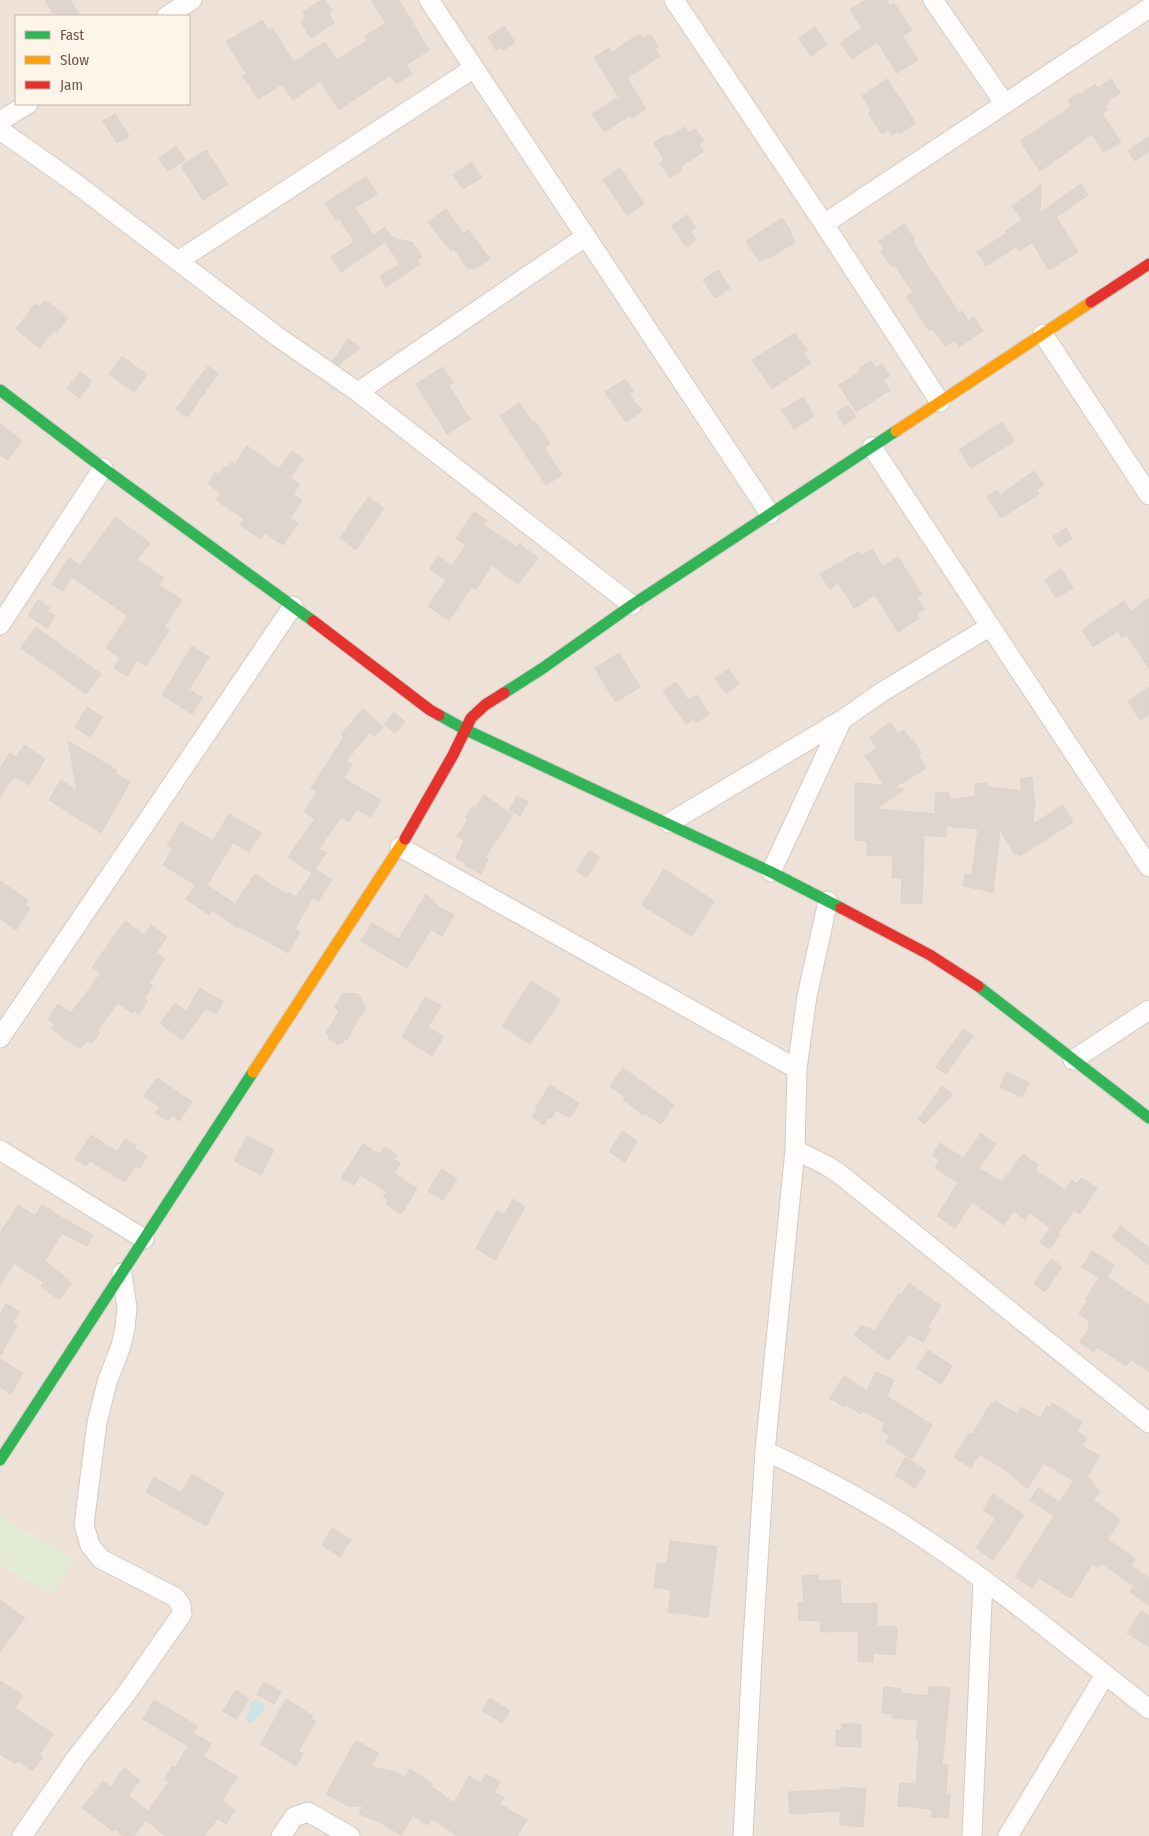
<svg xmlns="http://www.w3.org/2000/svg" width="1149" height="1836" font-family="'Fira Sans Condensed',sans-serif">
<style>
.residential{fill:#eee1d7;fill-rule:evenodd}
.green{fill:#e3ebd5}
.water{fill:#cce4e4}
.building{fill:#ded5cf;stroke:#ddd2cc}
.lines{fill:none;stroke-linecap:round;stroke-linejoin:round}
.street-casing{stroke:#d2cbc4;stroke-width:21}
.fast-casing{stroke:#d4ccc6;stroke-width:13}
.slow-casing{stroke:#d4ccc6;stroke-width:13}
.jam-casing{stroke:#d4ccc6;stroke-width:13}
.street{stroke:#fefdfc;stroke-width:19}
.fast{stroke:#30b455;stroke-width:11}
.slow{stroke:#ff9f0a;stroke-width:11}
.jam{stroke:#e5322d;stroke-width:11}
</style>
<rect width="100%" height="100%" fill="#f5efe9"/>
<path class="residential" d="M0 0H1149V1836H0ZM16 16H189V104H16Z"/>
<path class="green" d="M0 1516 74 1558 54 1595 0 1565Z"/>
<path class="water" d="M255 1700 263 1703 265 1709 255 1719 254 1722 249 1723 246 1720 250 1703Z"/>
<path class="building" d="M45 0H70L80 16H55Z
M322 0H325L332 11 329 14 334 23 311 38 301 22 306 18 303 12Z
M371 0H399L429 50 406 65 412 74 396 84 390 75 339 110 320 81 293 100 282 84 258 99 243 76 247 74 226 42 262 20 269 30 272 28 294 62 325 42 337 60 368 40 365 36 386 23Z
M866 0H886L890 6 894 3 912 30 902 36 918 60 897 73 877 42 852 59 840 43 862 28 850 10Z
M505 26 515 43 503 50 502 47 496 50 488 37Z
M815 27 827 45 811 56 799 38Z
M639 34 643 39 650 34 658 46 655 48 660 56 627 78 646 109 632 118 630 115 604 132 592 114 619 97 594 58 609 48 612 52Z
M887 79 916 123 899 134 897 132 892 135 889 130 882 134 868 113 871 110 862 96Z
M1111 79 1120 93 1107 101 1109 103 1105 106 1107 110 1102 114 1121 142 1104 152 1092 134 1040 171 1020 141 1072 106 1068 100 1079 93 1080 95 1095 84 1098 88Z
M115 114 129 136 117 143 103 121Z
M685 127 689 133 696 129 704 141 699 144 703 152 680 167 682 170 670 178 660 163 664 160 654 143 666 135 667 138Z
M1149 136V151L1135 161 1128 151Z
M176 146 185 160 168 171 159 158Z
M206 150 228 184 203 200 181 166Z
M471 162 482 177 463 189 453 175Z
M620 168 644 204 627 215 603 180Z
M366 177 377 194 355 208 373 235 385 227 391 237 413 243 422 257 417 260 420 264 386 287 380 276 400 264 385 242 341 272 331 257 354 242 339 218 336 220 325 203Z
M1081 184 1088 195 1056 217 1078 252 1049 270 1032 242 1019 251 1016 247 986 266 977 252 1007 233 1005 231 1022 220 1012 206 1041 185 1040 213Z
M446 209 463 234 468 230 490 259 473 270 471 267 468 269 454 249 451 251 428 222Z
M687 215 696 228 691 232 696 240 686 247 672 226Z
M782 218 792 233 790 234 795 242 768 259 767 257 760 262 746 241Z
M904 224 915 240 913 242 959 313 962 311 968 321 974 317 983 331 959 347 955 340 945 346 933 329 929 331 906 296 913 292 894 265 892 267 881 252 884 250 879 241Z
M718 270 730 288 715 298 703 280Z
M45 300 68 318 57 332 54 330 40 348 16 329 35 304 39 307Z
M795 333 807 350 803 352 811 363 772 389 752 360Z
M348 339 360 348 338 365 333 361Z
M122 356 147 375 134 392 109 374Z
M871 361 875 368 882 364 890 376 883 380 890 390 856 412 839 385 861 371 860 368Z
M208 366 218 374 187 417 176 409Z
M443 367 453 383 449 386 470 419 447 434 416 384Z
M80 372 92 381 79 398 67 388Z
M625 379 634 391 629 394 642 411 626 422 605 392Z
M803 397 814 416 794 429 782 410Z
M519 403 533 423 535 421 550 444 544 448 562 475 546 485 500 416Z
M848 405 856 417 844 425 836 413Z
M1002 422 1015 441 971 468 959 450Z
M0 424 22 441 7 460 0 455Z
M247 446 279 469 292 451 303 459 290 478 300 484 293 494 302 500 290 518 298 523 283 545 265 533 261 539 240 525 244 519 216 500 221 493 208 484 216 472 219 475 224 467 227 468 232 462 235 464Z
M1034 471 1044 485 1037 490 1039 494 1001 518 987 497 997 490 1000 495Z
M368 497 384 508 356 550 340 538Z
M474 512 487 520 483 525 517 547 519 544 538 558 518 584 492 565 476 589 472 587 449 620 428 606 446 580 430 569 438 556 452 566 466 545 456 538Z
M115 517 150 543 137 560 164 578 159 585 182 600 164 627 169 630 146 666 137 660 127 676 114 668 120 658 106 648 128 616 72 577 63 591 52 584 69 558 80 566Z
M1066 528 1072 539 1059 547 1052 537Z
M872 549 883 566 898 557 922 595 917 598 924 609 916 614 919 618 898 632 875 595 854 608 838 583 830 589 820 574 859 552 861 556Z
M1061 569 1073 588 1056 598 1045 580Z
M1149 598V668L1127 635 1122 638 1118 631 1093 647 1082 630 1124 601 1131 611Z
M38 600 50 608 47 611 55 616 47 628 28 615Z
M36 627 101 674 86 694 21 648Z
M192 646 209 657 189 689 202 698 192 714 162 695Z
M619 653 640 687 615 702 595 668Z
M729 669 739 684 726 693 715 678Z
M676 682 688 700 697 695 709 714 696 723 694 719 686 724 663 691Z
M1149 687V714L1140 720 1128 701Z
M87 707 103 717 90 737 75 727Z
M363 709 383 727 375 736 370 732 346 761 352 765 343 778 381 800 371 817 356 809 349 822 341 817 319 849 326 853 312 873 288 857 315 819 304 812 317 792 311 788 344 737 341 735Z
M394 712 405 722 395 733 384 724Z
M890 722 898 734 904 730 911 741 913 740 921 752 918 755 926 768 894 788 905 789 876 809 935 814 936 792 949 793V800L976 796 975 784 987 783V787L1022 791 1020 779 1032 777 1035 805 1032 825 1063 805 1073 822 1020 856 1019 853 1015 855 1000 830 993 892 963 886 965 874 972 875 978 829 947 826 946 837 924 835 922 904 901 903 902 879 892 878 893 856 867 855V841L855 840V783L884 785 865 756 877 748 870 738Z
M68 741 117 770 115 773 130 782 101 833 49 800 61 780 77 791Z
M24 745 45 759 29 785 14 776 0 797V769L10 753 16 757Z
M484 795 513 815 485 857 488 859 481 874 464 865 466 863 456 858 464 841 457 836 468 819 465 818 474 805 476 807Z
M517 796 528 802 520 816 509 810Z
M229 814 261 833 249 852 233 842 207 885 235 904 255 874 287 895 289 892 296 897 315 869 332 880 318 901 313 897 296 927V930L300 932 288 953 239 926 238 928 212 910 209 915 186 899 196 885 163 865 173 849 167 846 181 822 213 841Z
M590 850 600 857 586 878 576 871Z
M664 869 714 901 692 936 642 905Z
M0 881 28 900 25 905 30 908 16 930 0 919Z
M426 894 439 907 454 915 442 936 431 929 407 968 361 941 372 923 399 939Z
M125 921 144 935 151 925 167 937 156 952 165 959 149 983 153 986 144 998 148 1001 139 1014 135 1011 132 1013 118 1003 97 1031 100 1033 92 1044 87 1040 80 1049 52 1029 55 1025 48 1019 58 1004 71 1013 101 973 92 967Z
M531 981 561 1000 530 1044 502 1026Z
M200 988 223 1002 216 1014 206 1008 182 1040 160 1023 175 1003 186 1011Z
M343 993 358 994 366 1008 356 1023 347 1040 345 1039 343 1043 341 1042 339 1045 328 1038 330 1035 326 1033 339 1012 335 1006Z
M425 997 441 1006 428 1027 444 1037 432 1056 402 1037Z
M963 1029 973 1036 946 1074 936 1067Z
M623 1068 674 1105 661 1124 644 1113 643 1115 623 1099 625 1097 610 1086Z
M1007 1072 1029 1083 1022 1097 1000 1087Z
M157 1078 192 1102 179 1121 172 1116 168 1121 156 1113 160 1107 144 1096Z
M550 1085 579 1103 570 1118 556 1110 551 1119 548 1117 544 1125 532 1117 537 1110 535 1109Z
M942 1086 953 1094 924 1124 918 1119Z
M622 1131 637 1141 625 1162 609 1152Z
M981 1133 996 1144 979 1168 1002 1182 1023 1154 1038 1165 1035 1170 1065 1190 1072 1180 1077 1184 1081 1178 1097 1188 1080 1214 1074 1210 1058 1233 1030 1213 1025 1220 1014 1211 1004 1225 972 1202 955 1228 937 1216 958 1183 935 1168 940 1160 932 1155 940 1143 963 1158Z
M91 1135 117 1152 125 1139 136 1146 134 1148 147 1156 140 1168 135 1166 125 1182 90 1161 86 1166 75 1159Z
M247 1136 274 1150 261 1175 234 1161Z
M363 1144 379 1154 385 1147 397 1155 394 1159 400 1163 394 1173 417 1189 401 1214 386 1204 389 1200 383 1197 387 1192 364 1177 360 1175 354 1185 341 1178Z
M442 1169 457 1179 443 1200 428 1191Z
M513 1199 525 1207 495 1260 476 1248 497 1211 504 1215Z
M18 1205 35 1216 42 1205 53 1211 52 1212 93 1235 87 1246 62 1233 45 1261 72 1283 59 1300 41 1286 44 1283 14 1263 0 1285V1233Z
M1120 1226 1149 1248V1265L1112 1237Z
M1050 1228 1060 1235 1049 1249 1040 1242Z
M1092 1251 1114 1265 1107 1277 1149 1305V1372L1131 1360 1126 1366 1097 1347 1094 1352 1080 1342 1090 1326 1088 1325 1090 1322 1079 1314 1088 1301 1085 1299 1099 1278 1082 1267Z
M1051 1259 1062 1267 1045 1292 1034 1284Z
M909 1283 941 1306 928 1326 931 1329 923 1342 909 1334 888 1361 854 1335 862 1325 867 1329 868 1327 874 1332 899 1293 901 1295Z
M6 1304 19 1312 13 1324 17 1326 0 1356V1314Z
M928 1350 952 1366 941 1384 917 1368Z
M0 1359 23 1373 11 1394 0 1387Z
M876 1372 894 1380 887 1396 932 1425 912 1459 886 1442 890 1435 882 1431 883 1429 882 1428 885 1423 863 1411 861 1414 845 1404 844 1407 830 1398 844 1376 867 1391Z
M995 1401 1017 1414 1021 1407 1040 1418 1047 1406 1049 1408 1052 1403 1082 1422 1077 1432 1087 1438 1082 1446 1099 1456 1087 1477 1095 1484 1094 1486 1100 1491 1093 1500 1121 1520 1107 1539 1135 1559 1131 1566 1149 1578V1605L1130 1592 1134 1586 1101 1563 1098 1568 1092 1564 1071 1598 1039 1578 1032 1588 1015 1577 1054 1516 1030 1500 1038 1488 1059 1502 1074 1481 1044 1463 1027 1489 1007 1471 979 1454 971 1468 954 1457 969 1433 972 1435 991 1403 993 1405Z
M906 1457 926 1471 915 1488 895 1475Z
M192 1474 224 1493 206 1526 146 1492 154 1477 181 1493Z
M993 1494 1024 1515 993 1560 976 1548 996 1518 983 1510Z
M332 1528 351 1540 340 1557 322 1545Z
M670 1541 717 1547 708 1617 668 1612 671 1590 654 1587 657 1563 667 1564Z
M818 1575V1581L840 1580 841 1604 877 1603V1626L897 1627 895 1655 873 1653V1662L858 1661V1631L821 1632 820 1620 799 1621 798 1602H804L802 1576Z
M0 1600 25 1618 0 1652Z
M1141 1611 1149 1616V1647L1127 1633Z
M0 1681 23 1695 15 1708 53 1734 40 1754 43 1757 32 1771 18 1760 15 1764 0 1754Z
M264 1682 281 1692 274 1704 257 1694Z
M929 1686 950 1688 942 1765H948L946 1794H950L948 1818 931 1817 932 1809 898 1806 900 1783 916 1784 919 1740H916L918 1720 893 1718V1714L882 1713 884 1687 901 1689V1693L928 1696Z
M236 1690 249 1699 236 1719 223 1711Z
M490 1698 510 1711 502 1723 482 1710Z
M286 1699 313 1716 311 1719 316 1722 298 1751 303 1754 296 1766 261 1744Z
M154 1700 197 1726 193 1733 211 1744 203 1756 237 1777 222 1801 235 1810 226 1824 218 1818 204 1836H165L146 1820 134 1836H124L115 1829 113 1831 82 1808 103 1781 111 1787 124 1768 140 1780 128 1796 148 1811 169 1782 164 1779 172 1766 175 1768 188 1746 143 1719Z
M842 1724H861V1747L836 1746V1730H842Z
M356 1740 378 1753 371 1767 393 1771 405 1778 410 1769 433 1784 431 1786 454 1803 469 1776 481 1783 486 1774 500 1782 494 1792 504 1798 500 1804 527 1820 517 1836H458L432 1819 427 1825 413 1815 401 1835 378 1821 359 1814 363 1806H348L326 1794Z
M842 1787 866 1789 863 1827 840 1825V1811L790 1814 788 1792 842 1789Z"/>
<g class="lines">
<g class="street-casing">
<path id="street" d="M429 0 770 514
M674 0 824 224 940 402
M933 0 1005 104
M167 16 192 0
M0 121 28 104
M0 130 75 183 278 337 358 392 632 605
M824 224 1149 8
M178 261 474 68
M1043 334 1149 495
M358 392 585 237
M872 447 1149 867
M0 625 103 468
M669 823 842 720
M400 847 797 1069
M771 872 842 720 882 692 989 627
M0 1038 293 606
M1073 1060 1149 1010
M0 1150 144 1239
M795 1150 826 1165 841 1175 1149 1423
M765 1451C822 1477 876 1506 928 1541 1005 1592 1076 1652 1149 1709
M22 1836 76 1758 126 1694 182 1614 181 1605 175 1597 101 1559 90 1545 84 1525 97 1423 107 1382 121 1346 125 1328 127 1308 122 1273
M281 1836 294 1817 308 1812 350 1836
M743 1836 752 1657 765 1451 795 1150 797 1069 807 996 828 901
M972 1836 983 1579
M1008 1836 1105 1675"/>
</g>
<g class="fast-casing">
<path id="fast" d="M0 390 103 468 313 621
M504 693 543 668 632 605 896 431
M439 715 464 729 771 872 841 908
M978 986 1149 1118
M0 1460 253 1072"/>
</g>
<g class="slow-casing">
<path id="slow" d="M896 431 1091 302
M253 1072 405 839"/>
</g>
<g class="jam-casing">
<path id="jam" d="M1091 302 1149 264
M313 621 430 710 439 715
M405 839 453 755 471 718 485 705 504 693
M841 908 930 955 978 986"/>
</g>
<use href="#street" class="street"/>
<use href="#fast" class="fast"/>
<use href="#slow" class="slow"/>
<use href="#jam" class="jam"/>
</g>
<rect x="15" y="15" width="175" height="90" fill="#fef4ea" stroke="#c6b5ab"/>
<rect x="25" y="31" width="25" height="8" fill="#30b455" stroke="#c6b5ab"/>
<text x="60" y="40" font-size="15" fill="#71564c">Fast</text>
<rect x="25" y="56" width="25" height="8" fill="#ff9f0a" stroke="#c6b5ab"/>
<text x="60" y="65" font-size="15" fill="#71564c">Slow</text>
<rect x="25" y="81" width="25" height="8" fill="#e5322d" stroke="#c6b5ab"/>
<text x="60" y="90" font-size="15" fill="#71564c">Jam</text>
</svg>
